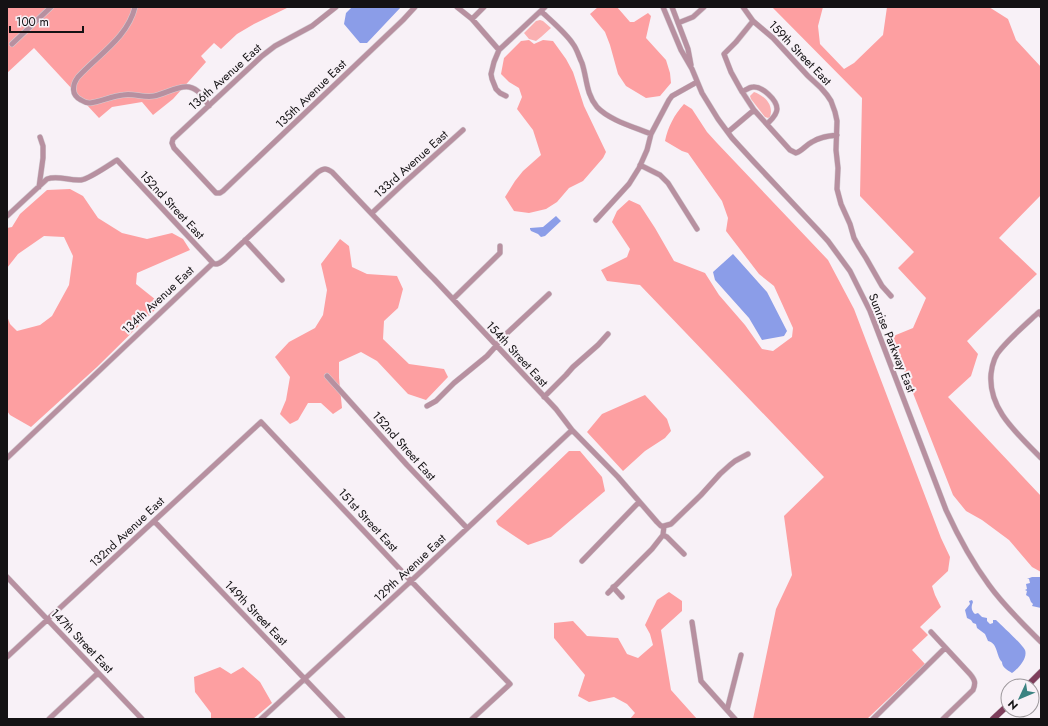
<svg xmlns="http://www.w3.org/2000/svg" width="1048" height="726" font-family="Jost,sans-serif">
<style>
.green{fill:#fbb0b1}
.forest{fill:#fd9fa1}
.water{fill:#8b9de8}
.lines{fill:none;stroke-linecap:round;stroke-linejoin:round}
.minor-casing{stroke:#d4cdd3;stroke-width:6}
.major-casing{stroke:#d4cdd3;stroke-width:7}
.minor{stroke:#b790a0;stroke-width:5}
.major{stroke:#7e3e5c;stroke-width:6}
.labels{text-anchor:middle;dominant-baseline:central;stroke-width:4;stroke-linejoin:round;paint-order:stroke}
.street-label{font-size:12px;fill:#141214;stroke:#f8f1f7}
</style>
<rect width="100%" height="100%" fill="#f8f1f7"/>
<path class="green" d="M540 20 543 21 551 28 541 37 536 41 529 39 524 33 536 21Z
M754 92C765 96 774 105 770 117L768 118 765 117 751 99 750 96Z"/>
<path class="forest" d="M7 7H289L254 24 237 34 221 49 214 43 201 56 206 62 173 99 153 115 142 102 112 107 99 118 34 48 7 73Z
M598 7H617L630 22H634L648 13 651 16 646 38 666 60 670 73 671 83 660 96 646 98 626 86 618 74 610 45 605 32 590 14Z
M772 7H823L818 26 820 44 844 69 854 63 883 35 887 7H989L1008 19 1016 40 1041 67V195L999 238 1037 274 967 341 978 354 971 376 948 397 1041 496V572L1032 567 1009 540 982 520 966 511 953 495 891 337 913 328 926 298 898 268 914 252 860 196 862 98Z
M529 40 534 44 543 40 553 41 566 59 573 72 584 106 606 152 603 158 583 181 569 188 557 202 546 209 529 213 514 211 505 197 515 181 523 171 541 155 533 130 517 109 522 97 519 88 509 82 501 74 504 58 521 41Z
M684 104 692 109 707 132 717 143 828 260 854 309 941 538 950 557 948 571 932 586 935 595 941 607 920 627 928 635 912 650 925 664 867 719H753L776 609 792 575 784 516 824 477 640 285 607 281 601 270 627 257 630 249 612 222 617 211 629 200 640 205 655 228 674 261 705 273 719 295 745 325 762 349 773 351 792 337 793 328 774 286 759 274 726 231 728 218 722 201 688 153 682 151 665 141C668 127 674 115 684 104Z
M70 189 83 196 98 218 122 233 147 239 172 233 183 239 190 250 137 273 136 284 161 304 97 367 31 427 10 415 7 411V316L10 324 17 331 40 325 52 316 69 285 73 256 64 237 44 236 18 254 7 268V228L12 227 20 214 47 190Z
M340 239 349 246 352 267 367 274 397 276 403 289 398 308 384 321 383 339 409 364 444 369 448 377 426 400 408 394 377 361 361 352 339 362V378L342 408 333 414 321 403H308L298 420 290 424 280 414 286 400 290 377 275 357 289 342 315 328 323 315 327 290 321 264Z
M645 395 667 419 671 431 665 438 645 451 623 471 587 432 602 414Z
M569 451H580L602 477 605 491 551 537 528 545 498 525 496 521Z
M669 592 682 601V611L661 630 671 690 697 719H630L635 713 627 704 614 697 589 702 578 696 585 675 554 638V623L573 621 587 636 618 638 627 654 638 658 653 645 650 634 645 625 657 600Z
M220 667 231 674 243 667 260 682 272 703 253 719H211V713L195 692 194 677Z"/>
<path class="water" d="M352 7H401L367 43H360L344 24 346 13Z
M556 216 561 221 545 236 541 237 538 234 531 231 530 229V228L543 227Z
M733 254 767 292 787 331 784 336 762 340 749 318 715 280 713 272Z
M1032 577H1041V608L1032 606 1033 604 1031 602 1029 597 1026 595 1027 591 1025 590 1027 589 1026 584 1030 583 1029 579H1027Z
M972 600 973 602C971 607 971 610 975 614L978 613 982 617 987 618V621L990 624 993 623V620H996C1002 626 1021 643 1025 650 1028 658 1018 669 1012 673 1007 670 1002 667 1002 662 996 656 998 643 988 641L985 634 977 628 976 624 973 623 971 620 967 618 965 610 970 604 969 601Z"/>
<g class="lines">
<g class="minor-casing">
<path id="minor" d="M135 7C128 37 98 55 78 77 72 85 71 95 81 100 84 102 87 103 90 103 100 102 112 96 123 95 133 93 144 98 154 96 165 94 179 85 189 87 199 89 204 98 209 106
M336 7 312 26 275 46 262 56 173 139 172 143 174 148 216 193H220L223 191 403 20 415 7
M457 7 472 19 499 50
M663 7 681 50 692 69 702 93 718 119 732 138 754 162 817 229 828 241 850 271 870 311 946 510C958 536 972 562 989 585 1004 606 1023 624 1041 642
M672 7 688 49 691 65
M743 7 753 21 773 38 808 76 821 88 827 95 831 101 835 112 837 121 836 150 838 168 837 189 841 204 850 224 854 238 859 247 866 258 882 286 891 296
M541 11C550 20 566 33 573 44 577 49 579 57 582 63 587 78 586 94 597 107 609 120 634 127 651 134
M472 19 484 7
M753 21 736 42 724 54 731 72 741 90 754 110 790 150 796 153C802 151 806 145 812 142 820 137 828 136 837 135
M678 23 693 17 704 7
M12 44 51 7
M742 92C746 90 749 87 753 87 762 86 777 100 777 109 777 115 771 120 767 124
M506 96 500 93 496 89 492 79 491 74 494 62 499 50 545 7
M728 132 754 110
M640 165 660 175 668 183 697 229
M39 187 43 158V146L40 137
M372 213 404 183 453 139 463 130
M7 216 47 179C58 175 69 181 81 180 89 179 109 165 117 160L213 263
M596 220 629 184 639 168 647 150 651 134 669 100 672 96 697 82
M245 240 282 280
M213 263C217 266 221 262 225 259L318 172C324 168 326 168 332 172L426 271 434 279 556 409 572 430 618 477 657 522 661 526H664L663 535 652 549 608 593
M453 299 500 253V246
M1041 315 1039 312C1026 324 1012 336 1001 349 995 355 992 365 991 374 988 410 1018 434 1041 458
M327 376 407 465 467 528
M544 397 566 375 573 367 598 345 608 334
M427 406 436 401 454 383 487 356 496 346 504 336 549 294
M7 458 213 263
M154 521 343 719
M664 526 671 524 701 495 720 474 730 465 735 461 748 454
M663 535 667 537 684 554
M582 561 639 502
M7 577 142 719
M613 587 622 597
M692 622 701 681 735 719
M931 632 970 674C975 680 976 683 973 690L943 719
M7 657 261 422 411 581 510 684 472 719
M727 710 741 655
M49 719 98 673
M261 719 411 581 572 430
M873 719 945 648"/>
</g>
<g class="major-casing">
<path id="major" d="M1027 686 1041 672
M993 719 1008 705"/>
</g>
<use href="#minor" class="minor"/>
<use href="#major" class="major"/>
</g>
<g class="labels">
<g class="street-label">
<text transform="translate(800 53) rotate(46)">159th Street East</text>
<text transform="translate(225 77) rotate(-42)">136th Avenue East</text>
<text transform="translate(311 94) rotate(-44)">135th Avenue East</text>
<text transform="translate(411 164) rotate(-42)">133rd Avenue East</text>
<text transform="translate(172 205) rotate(47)">152nd Street East</text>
<text transform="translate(158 300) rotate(-43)">134th Avenue East</text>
<text transform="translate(892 343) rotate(68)">Sunrise Parkway East</text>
<text transform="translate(517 354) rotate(47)">154th Street East</text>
<text transform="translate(404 446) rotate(48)">152nd Street East</text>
<text transform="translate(368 520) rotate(47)">151st Street East</text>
<text transform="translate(127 532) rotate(-43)">132nd Avenue East</text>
<text transform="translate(410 568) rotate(-43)">129th Avenue East</text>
<text transform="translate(256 613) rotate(46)">149th Street East</text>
<text transform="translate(82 641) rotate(46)">147th Street East</text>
</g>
</g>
<rect width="1048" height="726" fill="none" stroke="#141214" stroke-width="16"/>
<g transform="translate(1020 698) rotate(226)"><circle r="19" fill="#f8f1f7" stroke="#9d989c"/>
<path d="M0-3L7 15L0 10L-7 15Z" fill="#3b8382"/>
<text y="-6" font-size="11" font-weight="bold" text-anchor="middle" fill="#141214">N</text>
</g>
<path d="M10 26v6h73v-6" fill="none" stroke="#141214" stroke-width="2"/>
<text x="16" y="26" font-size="12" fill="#141214" stroke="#f8f1f7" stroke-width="3" paint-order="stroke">100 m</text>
</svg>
